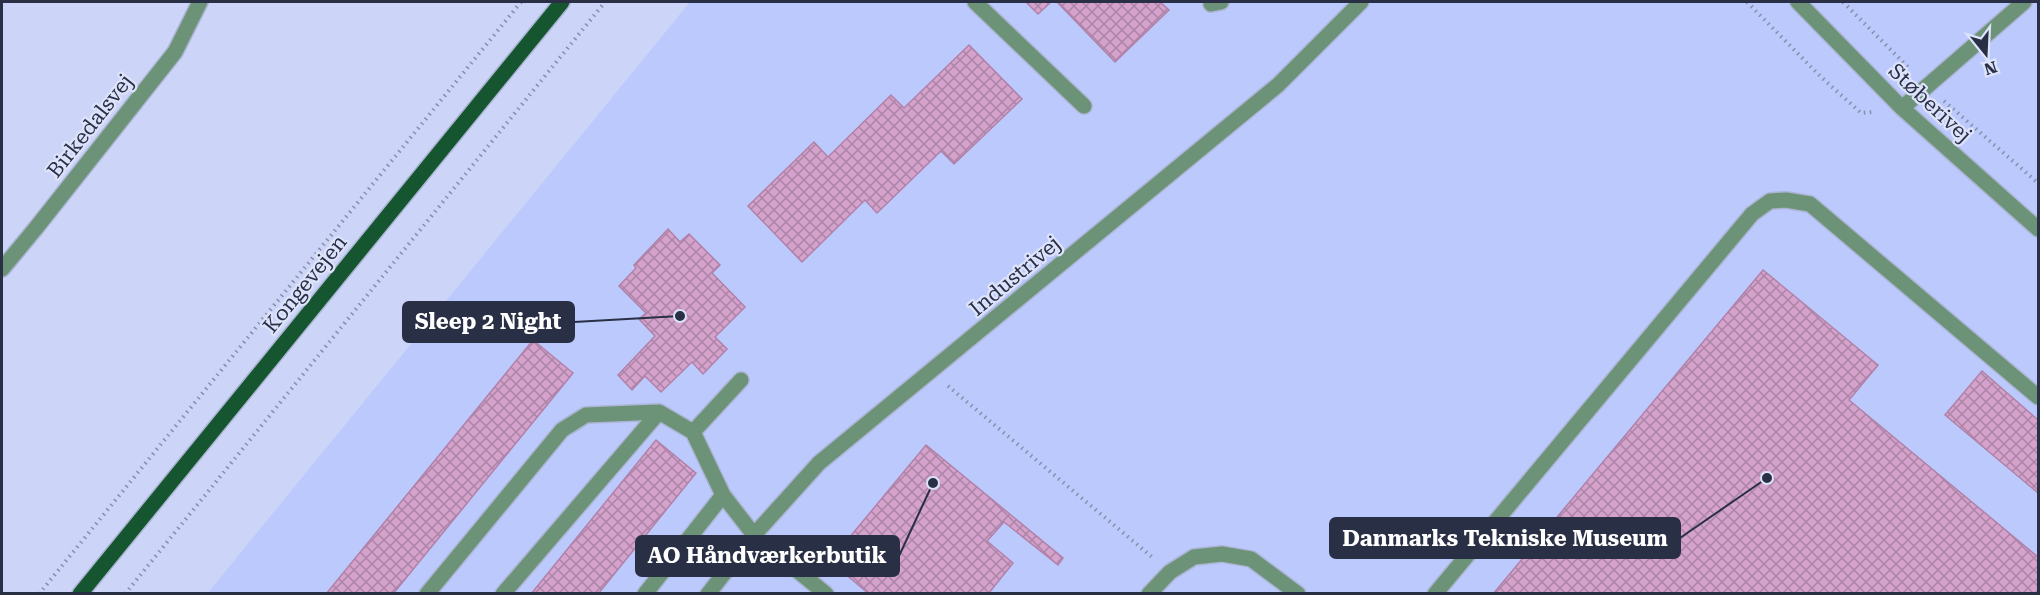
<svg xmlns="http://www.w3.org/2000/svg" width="2040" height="595" font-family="'Roboto Serif',serif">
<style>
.built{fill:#bbc9fc}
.building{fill:url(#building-cross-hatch);stroke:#b181a9;stroke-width:1.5}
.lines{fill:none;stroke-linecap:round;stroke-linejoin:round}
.minor-casing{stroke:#abb4d3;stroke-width:18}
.major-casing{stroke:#abb4d3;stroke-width:18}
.path{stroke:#888fac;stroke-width:4;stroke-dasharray:1.5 4.5;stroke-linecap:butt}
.minor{stroke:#6c9377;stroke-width:15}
.major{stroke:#155630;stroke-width:15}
.labels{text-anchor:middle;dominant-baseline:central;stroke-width:4.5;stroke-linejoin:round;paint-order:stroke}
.street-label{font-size:21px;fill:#292f45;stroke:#dce3fa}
.leader{fill:none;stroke:#292f45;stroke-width:2}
.callout-dot{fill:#292f45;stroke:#dce3fa;stroke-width:2}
.callout{fill:#292f45;stroke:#292f45;stroke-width:2}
.callout-label{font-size:22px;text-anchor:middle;font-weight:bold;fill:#fff}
</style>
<defs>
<pattern id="building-cross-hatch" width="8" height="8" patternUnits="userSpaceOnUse" patternTransform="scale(1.5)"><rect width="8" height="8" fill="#d4a2cb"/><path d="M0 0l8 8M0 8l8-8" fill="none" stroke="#ac84a7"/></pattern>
</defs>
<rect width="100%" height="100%" fill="#ccd5f7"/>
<path class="built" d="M690 2H2038V593L207 594Z"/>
<path class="building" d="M1026 2H1051L1038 14Z
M1057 2H1160L1169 10 1115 62Z
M969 45 1022 99 954 164 941 151 877 213 865 200 802 262 748 206 814 142 828 157 891 95 904 108Z
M668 229 680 242 689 234 720 265 712 273 745 307 715 337 727 349 703 374 692 362 661 392 645 376 632 390 618 375 655 336 639 319 646 313 619 286 636 268 634 265Z
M1763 270 1878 365 1849 400 2038 557V594H1493Z
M533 340 573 373 393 594H326Z
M1982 371 2038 420V493L1945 415Z
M656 440 696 473 598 594H531Z
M926 445 1063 558 1058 565 1004 522 987 541 1013 563 988 594H869L830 561Z"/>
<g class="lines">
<g class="minor-casing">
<path id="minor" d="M975 2 1084 106
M1798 2 1902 108 2038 229
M1211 4 1221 2
M1902 108 2024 2
M2 269 36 228 175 52 200 2
M693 432 723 495 754 535 826 594
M427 594 562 430 586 415 659 412 693 432 741 380
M503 594 659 412
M645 594 723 495
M708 594 754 535 819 463 1278 85 1361 2
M1149 594 1170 572 1194 557 1222 554 1251 559 1298 594
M1435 594 1752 214 1770 201 1786 200 1810 204 2038 397"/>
</g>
<g class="major-casing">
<path id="major" d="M80 594 562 2"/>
</g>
<path class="path" d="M1747 2 1821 77 1861 113 1872 112
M1843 2 1910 69
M1944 101 2038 183
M948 386 1152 557
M39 594 521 2
M125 594 605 2"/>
<use href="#minor" class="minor"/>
<use href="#major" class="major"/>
</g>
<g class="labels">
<g class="street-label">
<text transform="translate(1930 103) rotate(43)">Støberivej</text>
<text transform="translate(90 126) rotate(-52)">Birkedalsvej</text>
<text transform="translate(1015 276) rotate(-40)">Industrivej</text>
<text transform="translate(305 284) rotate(-51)">Kongevejen</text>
</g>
</g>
<path class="leader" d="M680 316L574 322M1767 478L1680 538M933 483L899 556"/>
<g class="callout-dot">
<circle cx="680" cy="316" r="6"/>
<circle cx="1767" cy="478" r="6"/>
<circle cx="933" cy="483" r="6"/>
</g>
<g class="callout">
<rect x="403" y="302" width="171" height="40" rx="6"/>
<rect x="1330" y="518" width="350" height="40" rx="6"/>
<rect x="636" y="536" width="263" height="40" rx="6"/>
</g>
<g class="callout-label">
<text x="488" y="329">Sleep 2 Night</text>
<text x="1505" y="546">Danmarks Tekniske Museum</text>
<text x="767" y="563">AO Håndværkerbutik</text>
</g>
<rect width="2040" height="595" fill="none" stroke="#292f45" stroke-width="6"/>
<g transform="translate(1986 54) rotate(162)" stroke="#dce3fa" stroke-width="4.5" paint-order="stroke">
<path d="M0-4.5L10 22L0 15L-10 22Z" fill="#292f45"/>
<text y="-9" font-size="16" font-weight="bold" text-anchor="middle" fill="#292f45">N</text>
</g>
</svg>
